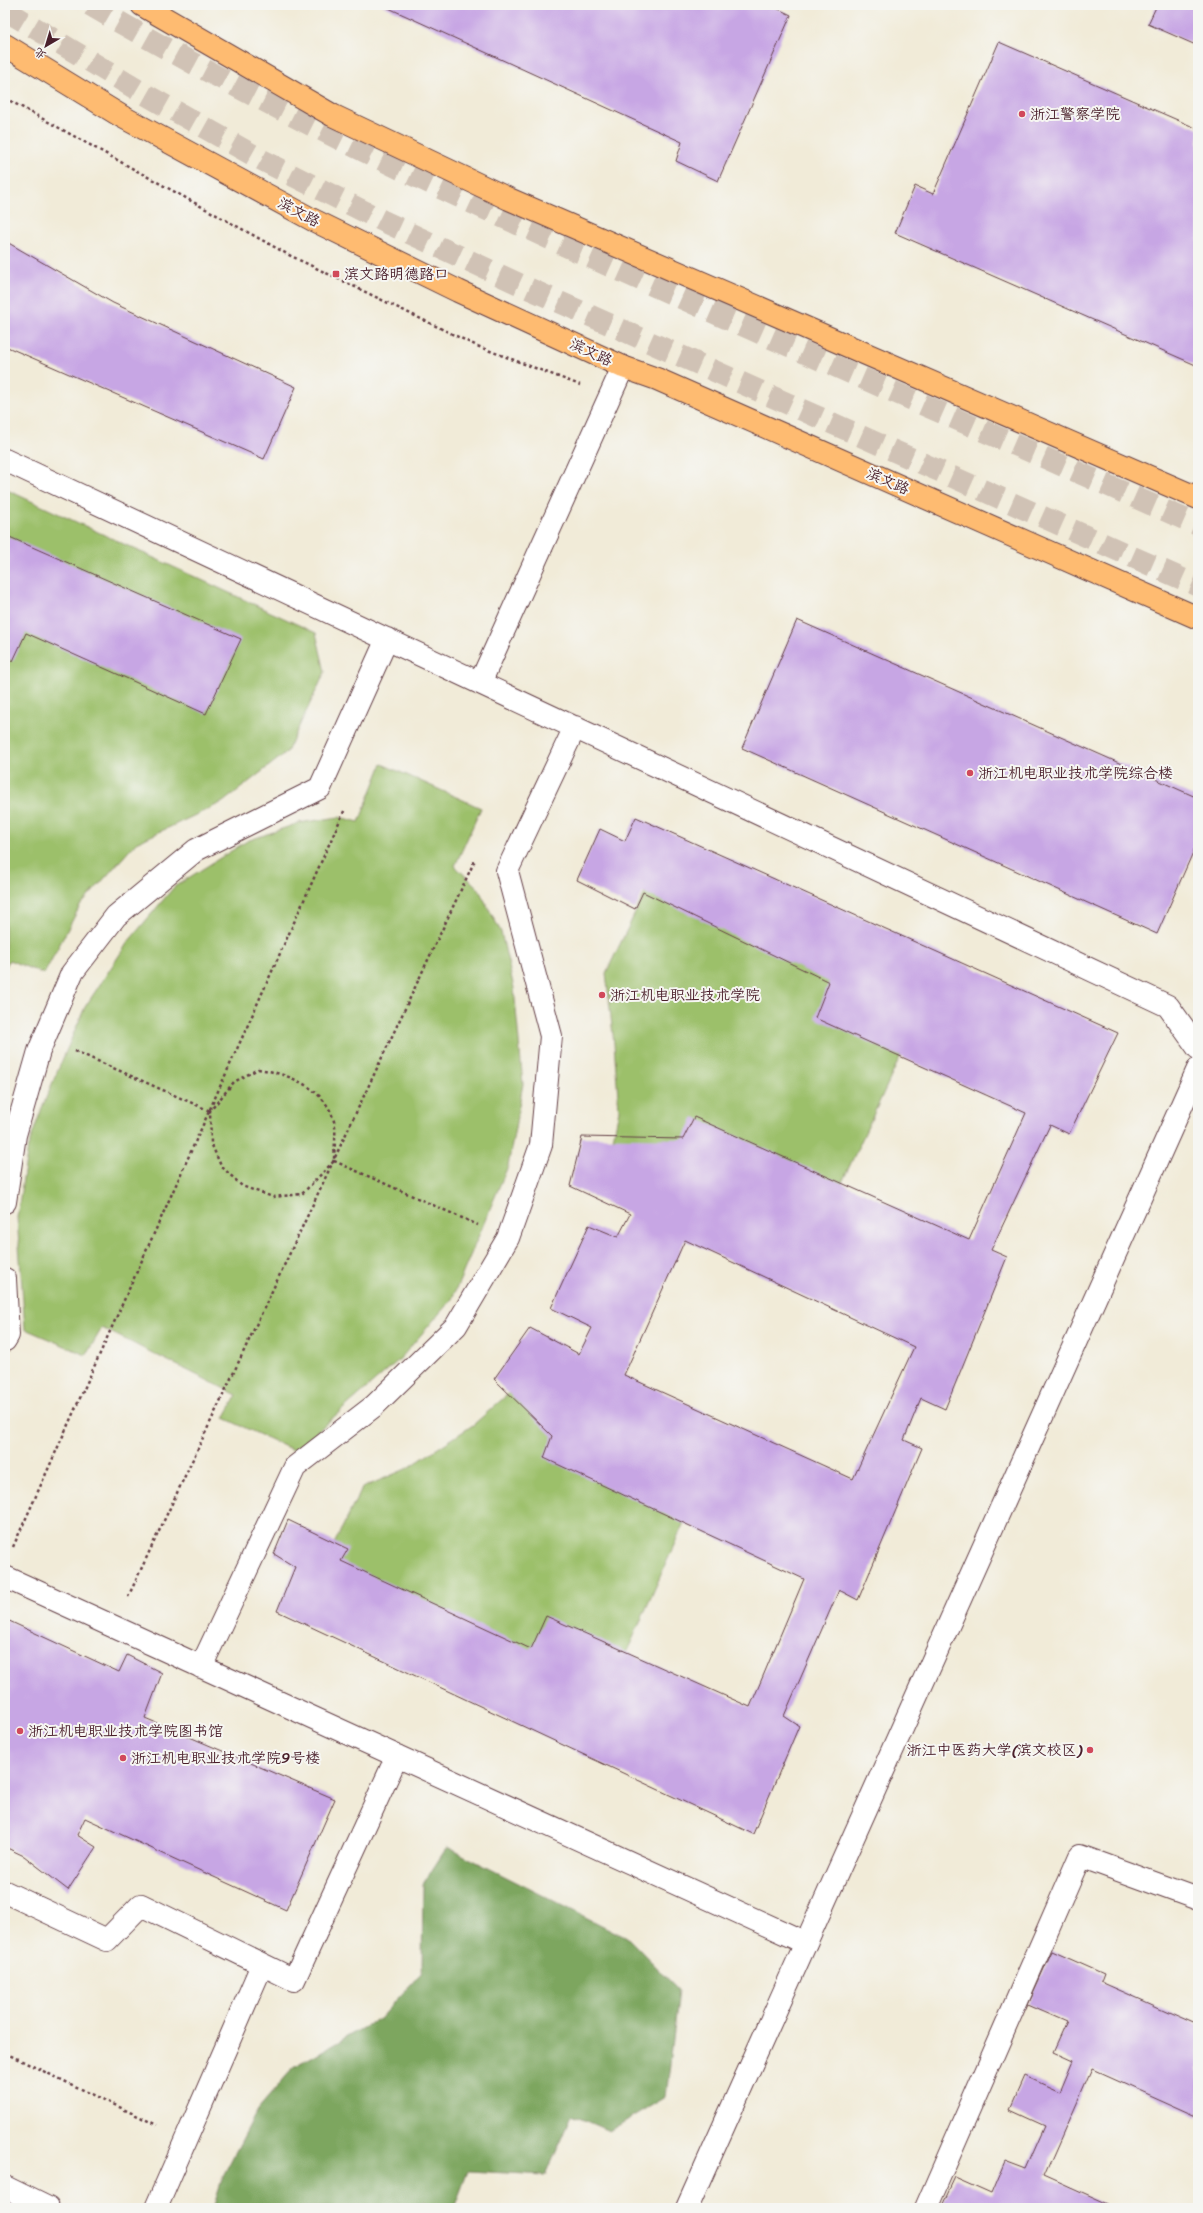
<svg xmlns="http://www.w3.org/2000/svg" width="1203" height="2213" font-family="Sriracha,'LXGW WenKai TC',sans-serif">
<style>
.green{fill:#9cc06a;stroke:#73704a}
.forest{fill:#7da65e;stroke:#646244}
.building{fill:#c7a6e4;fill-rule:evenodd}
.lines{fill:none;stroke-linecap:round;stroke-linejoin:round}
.highway-tunnel{stroke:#d0c2b5;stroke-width:22;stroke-dasharray:22 11;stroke-linecap:butt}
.minor-casing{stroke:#633e45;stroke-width:24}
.major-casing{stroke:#633e45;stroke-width:24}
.path{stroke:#633e45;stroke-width:2.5;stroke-dasharray:3 3;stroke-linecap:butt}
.minor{stroke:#fff;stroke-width:22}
.major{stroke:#febb71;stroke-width:22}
.poi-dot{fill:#d1495b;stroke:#f6f6f2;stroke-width:1.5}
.labels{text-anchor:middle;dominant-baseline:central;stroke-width:4;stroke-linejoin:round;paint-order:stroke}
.poi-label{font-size:15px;fill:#4a1f2b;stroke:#f6f6f2;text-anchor:start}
.street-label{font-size:15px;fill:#4a1f2b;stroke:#f6f6f2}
</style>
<rect width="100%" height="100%" fill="#f6f6f2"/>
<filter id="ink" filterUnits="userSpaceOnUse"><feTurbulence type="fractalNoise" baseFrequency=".025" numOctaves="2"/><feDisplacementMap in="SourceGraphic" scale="8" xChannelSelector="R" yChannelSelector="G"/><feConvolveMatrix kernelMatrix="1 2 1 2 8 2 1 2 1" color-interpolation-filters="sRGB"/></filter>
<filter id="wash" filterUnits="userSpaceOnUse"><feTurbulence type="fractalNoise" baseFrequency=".012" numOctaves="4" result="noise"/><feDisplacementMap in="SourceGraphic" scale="16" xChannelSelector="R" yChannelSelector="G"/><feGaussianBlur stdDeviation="0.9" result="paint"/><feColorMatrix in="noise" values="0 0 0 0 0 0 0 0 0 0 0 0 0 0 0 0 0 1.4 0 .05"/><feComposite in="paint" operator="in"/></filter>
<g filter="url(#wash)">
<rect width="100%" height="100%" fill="#f1ebd8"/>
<path class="green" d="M5 489 316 633 325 672 287 752 223 802 136 843 80 906 44 974 9 960 5 969Z
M382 764 481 808 455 866 478 888 501 932 514 988 523 1084 508 1166 452 1299 400 1359 295 1451 224 1418 237 1395 102 1328 86 1355 25 1329 17 1217 28 1147 43 1105 85 1007 128 942 174 887 247 841 299 823 339 817 359 822Z
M655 872 921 1012 813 1245 609 1158 619 1110 614 1044 606 973Z
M525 1379 704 1477 604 1704 317 1578 362 1488 408 1468 473 1425Z"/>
<path class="forest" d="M447 1847 629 1939 679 1990 666 2097 609 2131 572 2115 546 2175 468 2171 454 2208H436L423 2202 420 2208H213L224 2174 258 2109 294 2067 380 2018 422 1972 423 1884Z"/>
<g id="blocks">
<path class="building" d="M382 5H770L791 15 718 181 676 161 682 142Z
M1157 5H1198V46L1148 24Z
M999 42 1198 129V366L895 233 915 186 933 194Z
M5 241 113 303 296 387 264 459 5 346Z
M5 535 241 639 206 714 26 633 13 661 5 657Z
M797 620 1198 798V841L1157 934 742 748Z
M636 817 1118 1033 1069 1134 1050 1125 991 1250 1007 1257 945 1409 921 1398 904 1440 922 1448 858 1600 839 1590 784 1716 799 1726 753 1834 277 1611 295 1567 274 1554 288 1520 348 1549 341 1561 531 1649 546 1616 750 1707 804 1579 544 1458 552 1436 494 1379 530 1328 579 1354 592 1328 551 1308 589 1225 618 1237 630 1214 570 1186 582 1137 683 1139 694 1117 969 1240 1026 1113 815 1018 829 982 643 892 635 909 577 880 600 829 625 841ZM685 1240 914 1347 853 1479 624 1375Z
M5 1619 119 1672 127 1655 162 1673 145 1718 335 1799 286 1910 85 1818 77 1835 96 1847 68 1890 24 1856 5 1847Z
M1052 1951 1104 1974 1101 1982 1198 2025V2117L1091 2069 1044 2176 1115 2208H941L955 2178 991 2194 1005 2161 1026 2169 1045 2126 1010 2110 1025 2076 1060 2092 1073 2061 1053 2052 1067 2021 1028 2004Z"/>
</g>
</g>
<g filter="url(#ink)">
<use href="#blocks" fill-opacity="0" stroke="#633e45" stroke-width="1"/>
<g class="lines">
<path class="highway-tunnel" d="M90 5C258 104 435 187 612 267 807 355 1003 439 1198 525
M5 10 141 92 262 160 383 221 530 289 1198 586"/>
<g class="minor-casing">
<path id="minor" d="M5 460 1168 1006 1198 1048
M480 683 623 367
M5 1202 15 1135 39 1051 72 973 116 916 196 850 320 788 387 639
M5 1279 8 1335 5 1340
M5 1577 806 1943
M201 1667 295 1467 374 1406 456 1326 508 1238 541 1145 551 1036 507 871 575 727
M5 1892 107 1940 141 1905 294 1980 397 1756
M5 2187 48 2208
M156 2208 262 1965
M687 2208 1198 1069
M926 2208 1080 1856 1198 1899"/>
</g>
<g class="major-casing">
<path id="major" d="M142 5 332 115 509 199 1198 498
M5 45 121 116 313 220 458 291 623 367 657 379 1198 618"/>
</g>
<path class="path" d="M5 98 289 255 477 346 580 385
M75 1051 210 1111
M258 1069C291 1074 329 1090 335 1126 336 1137 334 1150 334 1161L302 1194 273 1197 242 1186 221 1166 211 1143 210 1111 234 1082Z
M334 1161 478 1225
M13 1547 345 809
M128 1597 475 860
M5 2053 157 2125"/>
<use href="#minor" class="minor"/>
<use href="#major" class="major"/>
</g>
</g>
<g class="poi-dot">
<circle cx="1022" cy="114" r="4"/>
<rect x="332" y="270" width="8" height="8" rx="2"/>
<circle cx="970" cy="773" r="4"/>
<circle cx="602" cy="995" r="4"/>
<circle cx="20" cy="1731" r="4"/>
<circle cx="1090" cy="1750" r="4"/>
<circle cx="123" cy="1758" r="4"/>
</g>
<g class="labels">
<g class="poi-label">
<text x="1030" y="114">浙江警察学院</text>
<text x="344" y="274">滨文路明德路口</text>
<text x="978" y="773">浙江机电职业技术学院综合楼</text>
<text x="610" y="995">浙江机电职业技术学院</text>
<text x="28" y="1731">浙江机电职业技术学院图书馆</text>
<text x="1082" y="1750" text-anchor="end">浙江中医药大学(滨文校区)</text>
<text x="131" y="1758">浙江机电职业技术学院9号楼</text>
</g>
<g class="street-label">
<text transform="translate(299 212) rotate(28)">滨文路</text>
<text transform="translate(591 352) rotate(25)">滨文路</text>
<text transform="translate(888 481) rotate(24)">滨文路</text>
</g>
</g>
<rect width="1203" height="2213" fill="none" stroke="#f6f6f2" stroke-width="20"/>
<g transform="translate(46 46) rotate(218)" stroke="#f6f6f2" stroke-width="3" paint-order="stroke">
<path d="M0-3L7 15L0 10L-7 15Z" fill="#4a1f2b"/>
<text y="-6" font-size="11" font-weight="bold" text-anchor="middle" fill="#4a1f2b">北</text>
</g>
</svg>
